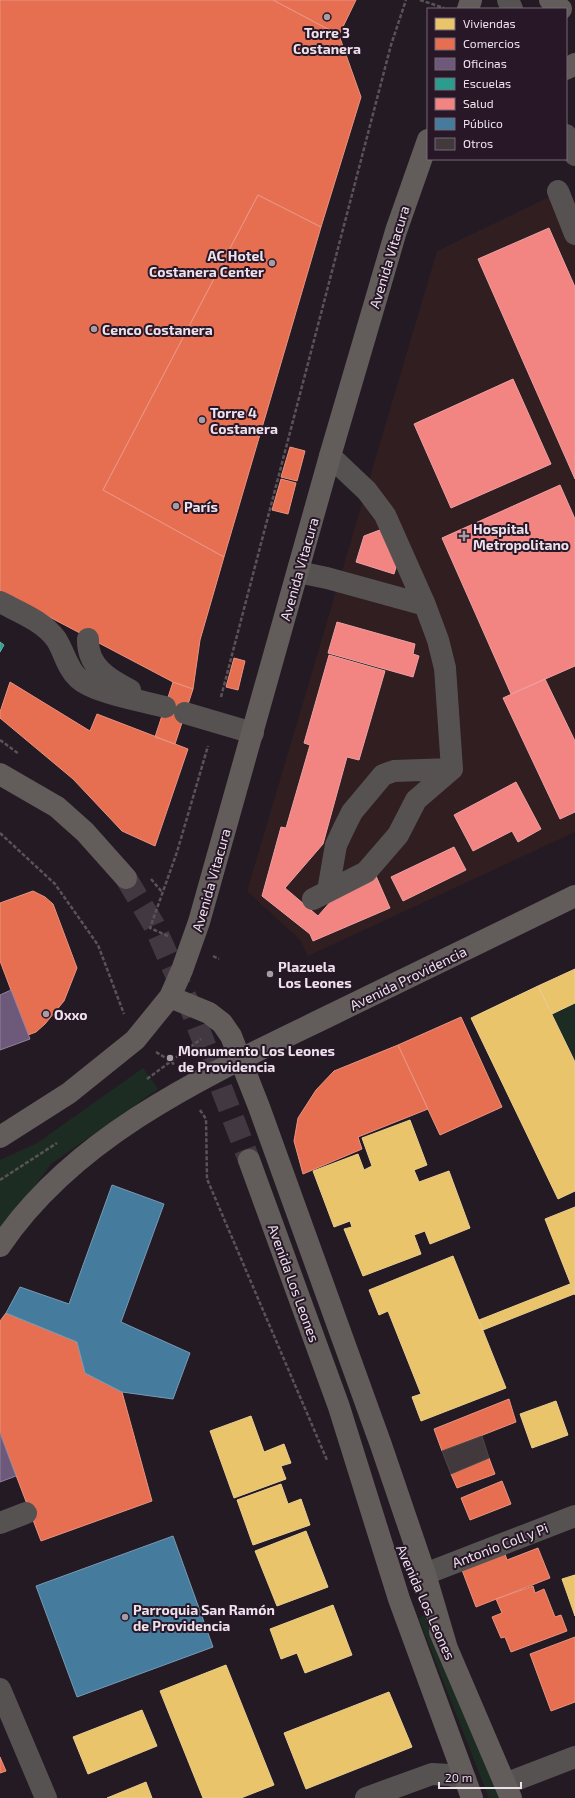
<svg xmlns="http://www.w3.org/2000/svg" width="575" height="1798" font-family="'Exo 2',sans-serif">
<style>
.medical{fill:#301e20}
.green{fill:#1d2c23}
.homes{fill:#e9c46a;stroke:#eacd91}
.shops{fill:#e76f51;stroke:#e99280}
.offices{fill:#6d597a;stroke:#93829c}
.schools{fill:#2a9d8f;stroke:#64b2ab}
.health{fill:#f28482;stroke:#f0a0a2}
.public{fill:#457b9d;stroke:#779ab5}
.building{fill:#41393b;stroke:#504649}
.lines{fill:none;stroke-linecap:round;stroke-linejoin:round}
.major-tunnel{stroke:#423842;stroke-width:22;stroke-dasharray:22 11;stroke-linecap:butt}
.path{stroke:#595357;stroke-width:2.5;stroke-dasharray:4 2;stroke-linecap:butt}
.minor{stroke:#565252;stroke-width:22}
.major{stroke:#625c5b;stroke-width:22}
.poi-dot{fill:#a79ca6;stroke:#271727;stroke-width:1.5}
.labels{text-anchor:middle;dominant-baseline:central;stroke-width:4;stroke-linejoin:round;paint-order:stroke}
.poi-label{font-size:14px;font-weight:bold;fill:#ede2ec;stroke:#271727;text-anchor:start}
.street-label{font-size:14px;fill:#ede2ec;stroke:#271727}
</style>
<rect width="100%" height="100%" fill="#241a24"/>
<path class="medical" d="M555 194 575 243V832L308 956 300 940 247 891 437 251Z"/>
<path class="green" d="M575 1003V1062L552 1014Z
M143 1068 158 1089 51 1164 0 1234V1160L37 1143Z
M427 1612 500 1798H489L419 1619Z"/>
<path class="homes" d="M575 969V1003L552 1014 538 986Z
M538 986 575 1062V1191L558 1199 471 1018Z
M410 1120 427 1165 414 1170 419 1182 449 1171 470 1228 430 1244 425 1231 414 1235 421 1254 363 1276 344 1229 352 1227 350 1221 334 1227 313 1171 358 1154 364 1170 372 1166 362 1138Z
M575 1207V1295L545 1219Z
M453 1256 506 1388 421 1421 412 1397 421 1394 388 1311 379 1315 369 1290Z
M570 1284 574 1294 483 1330 479 1320Z
M556 1401 568 1435 532 1448 520 1414Z
M251 1416 264 1452 284 1444 291 1463 281 1466 286 1479 234 1498 210 1431Z
M281 1484 288 1504 301 1499 310 1525 253 1545 237 1500Z
M306 1531 328 1587 277 1606 255 1551Z
M575 1575V1616L562 1579Z
M333 1605 352 1655 305 1673 297 1653 281 1659 270 1629Z
M226 1665 274 1785 241 1798H203L160 1691Z
M389 1692 412 1747 306 1789 284 1733Z
M142 1710 157 1746 88 1774 73 1737Z
M146 1782 152 1798H107Z"/>
<path class="shops" d="M0 0H273L339 35 361 97 321 227 258 195 103 490 224 557 200 640 193 689 173 682 0 591Z
M273 0H356L339 35Z
M258 195 321 227 224 557 103 490Z
M290 447 305 451 297 481 281 477Z
M281 479 296 483 288 514 272 510Z
M234 658 245 661 238 690 226 687Z
M10 682 90 731 97 714 188 749 155 846 122 831 73 779 0 718V712Z
M173 682 193 689 175 744 155 737Z
M33 891 45 897 53 904 77 968 64 1001 45 1024 36 1032 28 1035 0 961V903Z
M461 1017 502 1107 440 1135 398 1045Z
M398 1045 428 1109 358 1137 362 1149 303 1174 294 1141 298 1118 316 1090 334 1071Z
M6 1313 77 1342 85 1373 122 1392 152 1501 41 1541 0 1433V1321Z
M509 1399 516 1422 442 1451 434 1429Z
M489 1458 495 1474 457 1488 451 1474Z
M502 1481 511 1504 470 1520 461 1498Z
M538 1548 550 1578 476 1607 462 1570 505 1554 507 1560Z
M533 1586 535 1593 544 1589 555 1617 561 1615 567 1631 511 1652 505 1637 501 1638 492 1617 502 1613 496 1599Z
M575 1637V1702L551 1711 530 1654Z
M0 1757 6 1771 0 1773Z"/>
<path class="offices" d="M11 990 30 1039 0 1050V995Z
M0 1433 16 1476 0 1482Z"/>
<path class="schools" d="M0 642 4 645 0 652Z"/>
<path class="health" d="M549 228 575 287V479L478 259Z
M513 379 551 464 451 508 414 424Z
M560 485 575 519V666L511 694 442 538Z
M385 528 398 561 394 574 356 562 364 536Z
M337 622 415 644 413 654 419 656 413 677 328 653Z
M329 655 385 671 359 760 347 757 323 844 285 888 318 916 339 892 376 876 390 908 313 941 310 934 262 896 281 827 286 828 310 745 304 743Z
M545 679 575 741V812L560 819 503 698Z
M516 782 541 829 518 842 512 831 473 851 454 815Z
M454 847 466 870 403 901 391 877Z"/>
<path class="public" d="M112 1185 164 1204 121 1322 190 1353 173 1399 122 1392 85 1373 77 1342 6 1313 20 1287 69 1304Z
M173 1536 213 1647 77 1697 36 1586Z"/>
<path class="building" d="M482 1436 489 1458 451 1474 442 1451Z"/>
<g class="lines">
<path class="major-tunnel" d="M126 878 154 925 191 1009 249 1160"/>
<path class="path" d="M420 0 444 8
M221 697 391 45 406 0
M0 740 19 754
M0 833 55 884 98 945 124 1014
M151 879 162 892
M168 936 150 928 177 852 208 746
M213 956 219 959
M156 1052 172 1062 174 1065
M147 1079 201 1039
M200 1110 206 1119 207 1179 327 1460
M0 1180 57 1143"/>
<path class="minor" d="M508 0 512 9
M566 135 575 155
M558 191 575 234
M330 456 367 491 385 515 425 605 438 640 445 668 452 769
M298 572 327 578 425 605
M0 602C19 612 43 621 56 639 64 651 67 668 78 678 94 693 143 701 165 707
M88 639C87 666 108 679 130 690
M185 713 253 733
M328 891 336 845 344 828 352 812 383 775 394 771 452 769
M313 899 366 872 398 835 416 800 452 769
M0 1523 26 1513
M425 1574 575 1516
M0 1689 46 1798
M505 1784 575 1757
M366 1798 432 1774 450 1775 465 1779"/>
<path class="major" d="M550 0 561 9
M468 9 471 0
M566 69 575 64
M0 774 57 807 85 832 126 878
M170 997 209 1013 222 1023 231 1036 259 1107 381 1445 425 1574 446 1645
M0 1137 69 1093 135 1040 170 997 182 970 199 922 330 456 396 231 428 140
M249 1160 339 1407 399 1599 472 1798
M0 1246C78 1131 214 1072 335 1013 415 974 495 935 575 896
M440 1632 511 1798"/>
</g>
<g class="poi-dot">
<circle cx="327" cy="17" r="4"/>
<circle cx="272" cy="263" r="4"/>
<circle cx="94" cy="329" r="4"/>
<circle cx="202" cy="420" r="4"/>
<circle cx="176" cy="506" r="4"/>
<path d="M462 530h4v4h4v4h-4v4h-4v-4h-4v-4h4z"/>
<circle cx="270" cy="974" r="4"/>
<circle cx="46" cy="1014" r="4"/>
<circle cx="170" cy="1058" r="4"/>
<circle cx="125" cy="1617" r="4"/>
</g>
<g class="labels">
<g class="poi-label">
<text x="327" y="32" text-anchor="middle">Torre 3<tspan x="327" dy="16">Costanera</tspan></text>
<text x="264" y="255" text-anchor="end">AC Hotel<tspan x="264" dy="16">Costanera Center</tspan></text>
<text x="102" y="329">Cenco Costanera</text>
<text x="210" y="412">Torre 4<tspan x="210" dy="16">Costanera</tspan></text>
<text x="184" y="506">París</text>
<text x="473" y="528">Hospital<tspan x="473" dy="16">Metropolitano</tspan></text>
<text x="278" y="966">Plazuela<tspan x="278" dy="16">Los Leones</tspan></text>
<text x="54" y="1014">Oxxo</text>
<text x="178" y="1050">Monumento Los Leones<tspan x="178" dy="16">de Providencia</tspan></text>
<text x="133" y="1609">Parroquia San Ramón<tspan x="133" dy="16">de Providencia</tspan></text>
</g>
<g class="street-label">
<text transform="translate(389 257) rotate(-73)">Avenida Vitacura</text>
<text transform="translate(299 569) rotate(-74)">Avenida Vitacura</text>
<text transform="translate(211 880) rotate(-74)">Avenida Vitacura</text>
<text transform="translate(408 978) rotate(-26)">Avenida Providencia</text>
<text transform="translate(294 1283) rotate(70)">Avenida Los Leones</text>
<text transform="translate(500 1545) rotate(-21)">Antonio Coll y Pi</text>
<text transform="translate(426 1602) rotate(66)">Avenida Los Leones</text>
</g>
</g>
<rect x="427" y="8" width="140" height="152" fill="#271727" stroke="#766876"/>
<rect x="435" y="18" width="20" height="12" fill="#e9c46a" stroke="#766876"/>
<text x="463" y="28" font-size="12" fill="#ede2ec">Viviendas</text>
<rect x="435" y="38" width="20" height="12" fill="#e76f51" stroke="#766876"/>
<text x="463" y="48" font-size="12" fill="#ede2ec">Comercios</text>
<rect x="435" y="58" width="20" height="12" fill="#6d597a" stroke="#766876"/>
<text x="463" y="68" font-size="12" fill="#ede2ec">Oficinas</text>
<rect x="435" y="78" width="20" height="12" fill="#2a9d8f" stroke="#766876"/>
<text x="463" y="88" font-size="12" fill="#ede2ec">Escuelas</text>
<rect x="435" y="98" width="20" height="12" fill="#f28482" stroke="#766876"/>
<text x="463" y="108" font-size="12" fill="#ede2ec">Salud</text>
<rect x="435" y="118" width="20" height="12" fill="#457b9d" stroke="#766876"/>
<text x="463" y="128" font-size="12" fill="#ede2ec">Público</text>
<rect x="435" y="138" width="20" height="12" fill="#41393b" stroke="#766876"/>
<text x="463" y="148" font-size="12" fill="#ede2ec">Otros</text>
<path d="M439 1782v6h82v-6" fill="none" stroke="#ede2ec" stroke-width="2"/>
<text x="445" y="1782" font-size="12" fill="#ede2ec" stroke="#271727" stroke-width="3" paint-order="stroke">20 m</text>
</svg>
